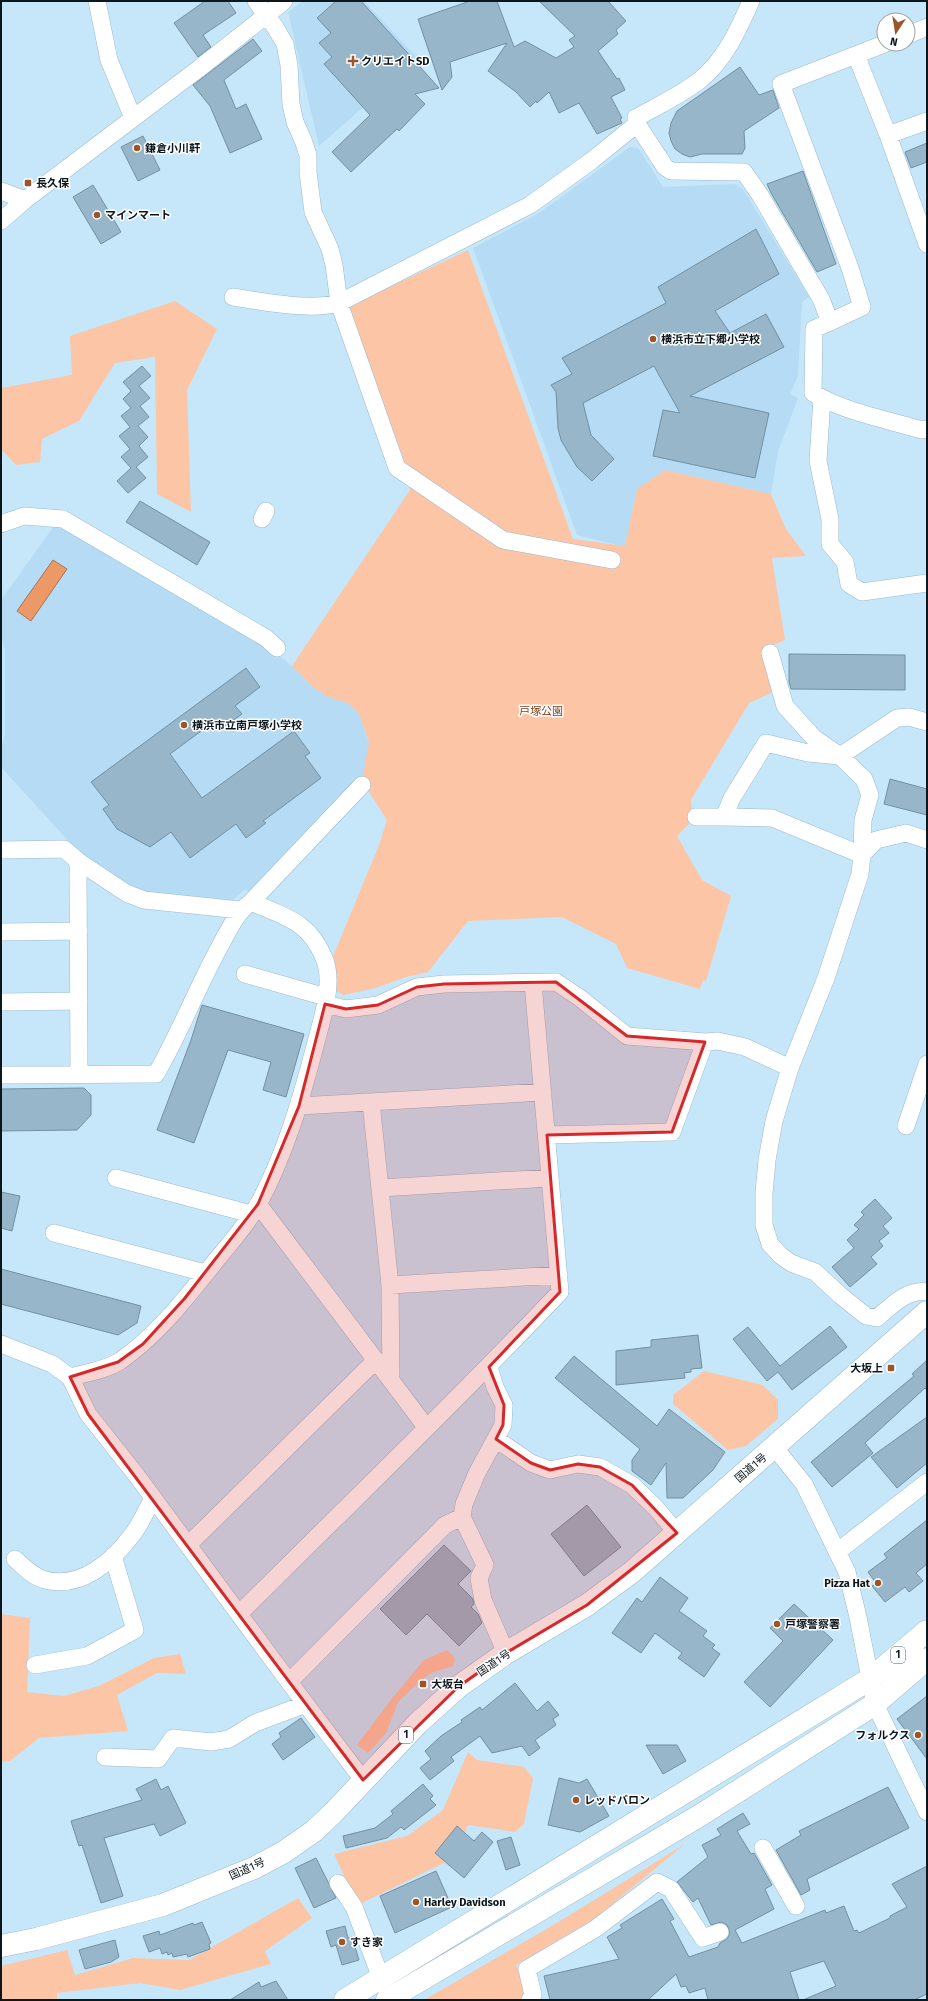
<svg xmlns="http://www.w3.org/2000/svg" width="928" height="2001" font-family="'Fira Sans','Noto Sans JP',sans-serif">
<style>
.built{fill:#b5dcf4}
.green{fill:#fcc5a6}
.water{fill:#ec9967;stroke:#a87251}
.building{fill:#97b6c9;stroke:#7290a2}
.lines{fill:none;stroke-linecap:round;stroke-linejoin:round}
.minor-casing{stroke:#9abacd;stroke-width:18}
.highway-casing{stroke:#9abacd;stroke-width:23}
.minor{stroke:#fff;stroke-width:17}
.highway{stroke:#fff;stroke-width:22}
.marked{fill:#d62828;fill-opacity:0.2;stroke:#d62828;stroke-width:3;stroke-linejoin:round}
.poi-dot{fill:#9a5528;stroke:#fff;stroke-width:1.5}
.labels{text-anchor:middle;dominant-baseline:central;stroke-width:3;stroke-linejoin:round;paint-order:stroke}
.shield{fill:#fff;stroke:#545c61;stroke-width:1}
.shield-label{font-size:10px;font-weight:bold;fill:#0b161d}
.poi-label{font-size:11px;font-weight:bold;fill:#0b161d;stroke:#fff;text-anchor:start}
.park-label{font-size:11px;fill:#7a4421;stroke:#fff}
.street-label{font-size:11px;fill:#0b161d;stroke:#fff}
</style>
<rect width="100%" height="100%" fill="#c6e7fa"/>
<path class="built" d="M303 1H364L418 59 319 146 288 12Z
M630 147 639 149 663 187 735 184 743 189 809 297 802 302 798 376 790 394 798 398 778 452 771 494 665 470 637 489 625 547 577 535 473 248 539 213Z
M54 526 60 528 255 637 292 666 313 687 328 697 348 703 359 714 370 746 362 781 251 894 245 889 228 904 138 894 99 869 72 845 1 767V747L5 736V649L1 638V600Z"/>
<path class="green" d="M468 250 573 539 625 546 637 489 665 470 771 494 786 529 806 556 772 558 785 640 767 648 771 693 749 703 691 800 693 820 677 836 702 880 731 896 706 981 703 980 700 989 627 968 616 944 562 917 468 921 428 972 406 977 376 988 343 995 335 990 332 959 379 845 387 820 362 781 369 742 359 714 348 703 328 697 313 687 292 666 410 490 403 457 345 308Z
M175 301 217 329 187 390 191 512 157 494 155 357 115 363 79 421 42 439 40 462 16 465 1 449V388L72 375 70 336Z
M704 1371 763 1385 778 1400V1419L746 1446 728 1450 673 1404V1395Z
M1 1614 30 1618 27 1692 64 1696 99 1686 154 1658 180 1654 186 1674 157 1673 117 1695 128 1731 39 1738 10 1761 1 1762Z
M447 1650 455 1658 453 1666 431 1673 418 1683 398 1702 386 1733 368 1753 357 1745 390 1701 424 1660Z
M468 1752 477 1760 524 1767 533 1778 524 1824 515 1832 468 1825 454 1858 358 1905 334 1854 407 1836 443 1810Z
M685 1844 594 1919 516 1965C521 1977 527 1988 522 2000H424L555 1924Z
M298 1898 312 1918 265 1951 271 1964 180 1990 140 1983 57 1993V2000H1V1966L67 1950 75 1975 133 1958 189 1960Z"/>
<path class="water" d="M53 560 67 569 31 621 17 611Z"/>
<path class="building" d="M205 1H228L236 13 203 35 211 47 198 57 174 23Z
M336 1H361L439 88 415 94 425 104 399 131 397 129 351 172 332 152 370 115 324 64 332 57 319 43 331 33 317 18Z
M470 1H497L514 47 525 41 556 58 574 47 569 40 575 36 539 1H608L626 21 616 30 618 34 598 51 617 79 619 78 625 90 611 97 622 118 620 119 622 123 597 134 579 103 559 113 549 92 537 103 536 101 530 107 516 92 488 71 507 43 450 62 452 77 442 90 418 19Z
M253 39 262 51 224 80 236 109 246 104 262 139 230 153 210 106 193 85Z
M740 67 759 95 773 90 779 108 744 131 745 148 742 154H702L690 157 682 154 675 149 671 141 669 133 671 123 677 111Z
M143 136 160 170 138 181 121 147Z
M927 143V162L911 168 905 152Z
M803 171 836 264 817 272 771 193 767 184Z
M93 185 121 232 101 244 73 197Z
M756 229 779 274 715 311 730 333 766 314 784 347 690 396 769 413 755 478 653 456 663 410 680 413 654 366 583 403 591 435 614 459 592 481 577 467 561 440 558 428 556 392 551 385 572 374 562 358 666 303 658 287Z
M142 366 151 376 139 386 150 398 140 406 149 417 138 426 148 437 139 446 148 457 136 467 146 478 128 493 117 481 131 468 121 457 130 449 119 436 130 427 121 416 131 408 123 399 131 391 123 382Z
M140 501 210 542 197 565 126 522Z
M789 654 905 655V690L791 689 789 682Z
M246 668 260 687 235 706 242 714 222 728 216 720 170 754 202 798 294 731 310 753 305 756 321 778 263 821 266 823 246 838 236 824 190 858 171 832 150 847 117 829 103 809 109 805 91 782Z
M890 779 927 789V815L884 804Z
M202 1005 304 1034 286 1097 263 1090 271 1062 228 1050 194 1143 157 1130 191 1040Z
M84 1088 91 1095V1115L77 1130 1 1131V1089Z
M1 1192 20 1196 12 1231 1 1228Z
M875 1199 892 1218 883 1226 889 1233 879 1241 883 1246 871 1257 877 1264 850 1287 832 1267 854 1248 847 1240 859 1229 854 1225 864 1215 861 1212Z
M1 1269 141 1306 137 1323 118 1335 1 1304Z
M830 1326 847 1347 792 1390 778 1372 767 1381 733 1339 748 1327 780 1366Z
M698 1335 702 1368 691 1369V1372L684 1373 685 1378 616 1385V1351L651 1347V1340Z
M574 1356 657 1426 669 1409 725 1452 713 1470 683 1498H667L666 1463 651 1485 632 1471V1460L640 1449 555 1378Z
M927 1360V1390L925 1388 865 1443 873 1453 832 1487 811 1462 914 1376 912 1374Z
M927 1417V1463L897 1488 871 1457Z
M587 1505 621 1547 584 1576 551 1534Z
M927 1520V1564L916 1573 923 1581 909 1592 905 1587 885 1602 872 1586 876 1583 868 1572 887 1558 884 1554Z
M444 1545 471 1571 458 1584 473 1599 474 1604 471 1607 478 1614 482 1623 459 1646 427 1614 406 1635 380 1609Z
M660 1577 688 1598 679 1611 707 1631 703 1636 715 1645 712 1648 720 1654 704 1677 678 1658 682 1653 655 1633 641 1653 612 1633 637 1598 642 1602Z
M794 1604 833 1640 770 1707 744 1682 783 1641 770 1628Z
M515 1683 537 1711 548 1701 559 1715 553 1719 556 1725 535 1740 540 1748 529 1756 522 1746 492 1753 480 1736 451 1757 454 1761 430 1780 420 1768 431 1759 425 1751 441 1736 462 1722 461 1720 480 1707 482 1710Z
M927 1696V1759L897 1719Z
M301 1718 315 1737 283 1760 272 1744 281 1737 279 1733Z
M646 1745H677L686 1761 663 1774Z
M559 1778 579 1783 587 1779 609 1816 580 1832 548 1825Z
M156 1779 161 1790 168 1786 186 1823 160 1836 154 1824 104 1838 123 1896 101 1903 82 1845 79 1846 71 1821 142 1800 136 1789Z
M423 1784 433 1796 430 1799 436 1805 404 1830 401 1827 387 1838 346 1848 343 1836 375 1828 393 1814 391 1811Z
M888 1787 909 1828 807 1879 810 1890 801 1895 776 1850 801 1835 799 1831Z
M743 1813 750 1824 737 1831 751 1854 754 1853 772 1885 765 1889 774 1909 735 1930 742 1943 825 1910 826 1913 844 1906 854 1931 857 1930 859 1933 890 1918V1916L907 1907 892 1884 927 1866V1994L914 2000H803L836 1986 824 1961 790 1972 799 2000H708L705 1988 689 1993 686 1986 681 1987 676 1974 648 2000H550L544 1976 619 1959 607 1937 622 1928 620 1925 662 1899 674 1919 670 1921 689 1957 718 1947 720 1943 727 1939 730 1933 727 1925 721 1922 711 1925 698 1898 693 1902 677 1882 708 1857 702 1845 721 1835 717 1829Z
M457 1826 474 1841 482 1832 493 1842 464 1878 435 1853Z
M511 1837 520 1865 506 1870 497 1841Z
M316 1858 336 1898 314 1908 295 1868Z
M436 1871 452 1907 395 1933 380 1896Z
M202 1922 211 1943 209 1944 210 1949 188 1957 187 1954 173 1957 172 1953 168 1955 167 1952 162 1954 160 1948 149 1952 143 1936 159 1931 160 1935 193 1923 194 1925Z
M345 1926 348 1938 352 1937 359 1960 342 1965 336 1945 331 1947 326 1931Z
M115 1940 119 1957 111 1962 85 1969 79 1950Z
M276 1981 288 2000H230L259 1982 261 1987Z"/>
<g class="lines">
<g class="minor-casing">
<path id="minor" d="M97 1 109 60 133 118
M256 1 275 27 285 44 289 65 291 104 295 122 303 140 308 155V172L313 212 330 249 334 265 339 303 397 468 503 540 612 560
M908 35 927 27
M856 55 888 135 927 244
M637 124 665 167 671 171 744 172 760 195 821 299 830 322 862 307 850 268 781 84 884 44
M888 135 927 121
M1 191 25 200
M1 221 25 200 201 67 284 1
M233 297C264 302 309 311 339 303L530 205 591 161 637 124 636 118C657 106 681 95 700 80 724 61 739 29 751 1
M830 322 814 329 813 393C842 411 888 420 922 430L927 429
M822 398 818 461 830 519V544L845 562 849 584 862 592 927 583
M262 519 266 511
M1 524 24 516 63 519 266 638 277 648
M770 653 785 706 814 738 840 756 864 779 870 795 863 820 862 855 772 818 724 817 732 798 766 743 808 753 840 756 897 718 909 717 927 722
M696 817H724
M927 840 906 833 876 840 862 855 860 874 826 978 790 1068 774 1121 767 1160 764 1193V1225L770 1244 780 1255 791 1263 815 1272 840 1295 866 1316 877 1318C890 1307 908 1288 927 1292
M1 850 64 849 78 861 126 893 144 900 240 910
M78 861 79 1074
M1 932 79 931
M245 974 326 997
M1 1002 79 1001
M325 1004 346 1009 378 1005 417 987 444 984 556 982 580 998 627 1036 705 1042 718 1041 745 1047 790 1068
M1 1075 156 1074C180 1033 197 988 220 946 229 930 236 913 251 902L362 785
M371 1102 390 1285 391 1380
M299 1106 543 1092
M906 1126 927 1064
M547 1135 672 1132 705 1042
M116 1178 251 1214
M380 1188 550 1178
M258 1204 426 1427
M54 1233 205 1273
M390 1285 559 1275
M1 1344 52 1364 70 1377 88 1414 137 1476 289 1682 363 1780
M489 1367 495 1387 504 1405 503 1425 477 1473 464 1504 462 1517 485 1565 479 1578 483 1600 506 1653
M70 1377C86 1373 106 1370 120 1361 159 1334 189 1294 218 1258 232 1241 248 1223 259 1203 285 1154 301 1100 315 1046 321 1022 335 983 324 958 309 921 285 917 251 902
M496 1439 531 1463 550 1470 578 1464 600 1467 632 1485 655 1507 677 1533
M775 1448 804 1484 847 1572 858 1617 875 1704 927 1812
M188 1545 376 1360
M837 1552 927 1482
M15 1559C24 1567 33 1577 45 1580 81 1589 112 1562 132 1535 141 1524 146 1510 153 1498
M239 1614C346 1507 456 1402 560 1292L533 983
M35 1665 87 1656 135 1630 113 1556
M289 1682 445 1525 462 1517
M105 1757 158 1759 173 1738 211 1742 229 1739 255 1723 306 1704
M763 1848 796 1906
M338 1883 354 1907 381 1978
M530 2000 533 1995 527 1969 595 1929 657 1882 671 1889 703 1938 720 1932"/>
</g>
<g class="highway-casing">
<path id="highway" d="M1 1946 36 1939 163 1905 254 1868 284 1852 314 1831 334 1812 417 1724 458 1687 506 1653 587 1605 632 1572 927 1312
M345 2000 870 1679 927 1631
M387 2000 699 1816 875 1704 927 1659"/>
</g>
<use href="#minor" class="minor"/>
<use href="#highway" class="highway"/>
</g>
<path class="marked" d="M556 982 627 1036 705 1042 672 1132 547 1135 560 1292 489 1367 504 1405 503 1425 496 1439 531 1463 550 1470 578 1464 600 1467 632 1485 677 1533 587 1605 506 1653 458 1687 363 1780 88 1414 70 1377 118 1362 143 1344 185 1298 258 1204 299 1106 325 1004 346 1009 378 1005 417 987 444 984Z"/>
<g class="poi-dot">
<path d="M351 55h4v4h4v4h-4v4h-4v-4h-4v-4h4z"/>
<circle cx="137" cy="148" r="4"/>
<rect x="24" y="179" width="8" height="8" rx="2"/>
<circle cx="97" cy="215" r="4"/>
<circle cx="653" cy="339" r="4"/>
<circle cx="184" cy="725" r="4"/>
<rect x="887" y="1364" width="8" height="8" rx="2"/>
<circle cx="878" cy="1583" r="4"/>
<circle cx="777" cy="1624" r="4"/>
<rect x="419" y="1680" width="8" height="8" rx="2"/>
<circle cx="918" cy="1735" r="4"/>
<circle cx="576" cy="1800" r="4"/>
<circle cx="416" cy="1902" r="4"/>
<circle cx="342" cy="1942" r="4"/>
</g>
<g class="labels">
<g class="shield">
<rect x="891" y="1647" width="14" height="16" rx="3"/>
<rect x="399" y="1727" width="14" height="16" rx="3"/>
</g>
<g class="shield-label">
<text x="898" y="1655">1</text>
<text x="406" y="1735">1</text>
</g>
<g class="poi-label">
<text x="361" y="61">クリエイトSD</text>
<text x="145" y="148">鎌倉小川軒</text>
<text x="36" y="183">長久保</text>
<text x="105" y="215">マインマート</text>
<text x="661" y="339">横浜市立下郷小学校</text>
<text x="192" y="725">横浜市立南戸塚小学校</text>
<text x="883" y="1368" text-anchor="end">大坂上</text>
<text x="870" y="1583" text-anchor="end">Pizza Hat</text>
<text x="785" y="1624">戸塚警察署</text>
<text x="431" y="1684">大坂台</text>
<text x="910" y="1735" text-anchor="end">フォルクス</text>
<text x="584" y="1800">レッドバロン</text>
<text x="424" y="1902">Harley Davidson</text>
<text x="350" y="1942">すき家</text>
</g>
<g class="park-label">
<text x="541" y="711">戸塚公園</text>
</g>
<g class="street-label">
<text transform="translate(751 1468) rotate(-41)">国道1号</text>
<text transform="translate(494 1663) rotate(-34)">国道1号</text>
<text transform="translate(247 1869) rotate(-24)">国道1号</text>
</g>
</g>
<rect width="928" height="2001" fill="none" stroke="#0b161d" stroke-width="4"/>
<g transform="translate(896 32) rotate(192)"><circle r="19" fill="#ffffff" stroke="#9da2a5"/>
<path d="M0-3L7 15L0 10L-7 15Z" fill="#9a5528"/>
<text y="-6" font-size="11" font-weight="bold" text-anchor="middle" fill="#0b161d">N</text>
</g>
</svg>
